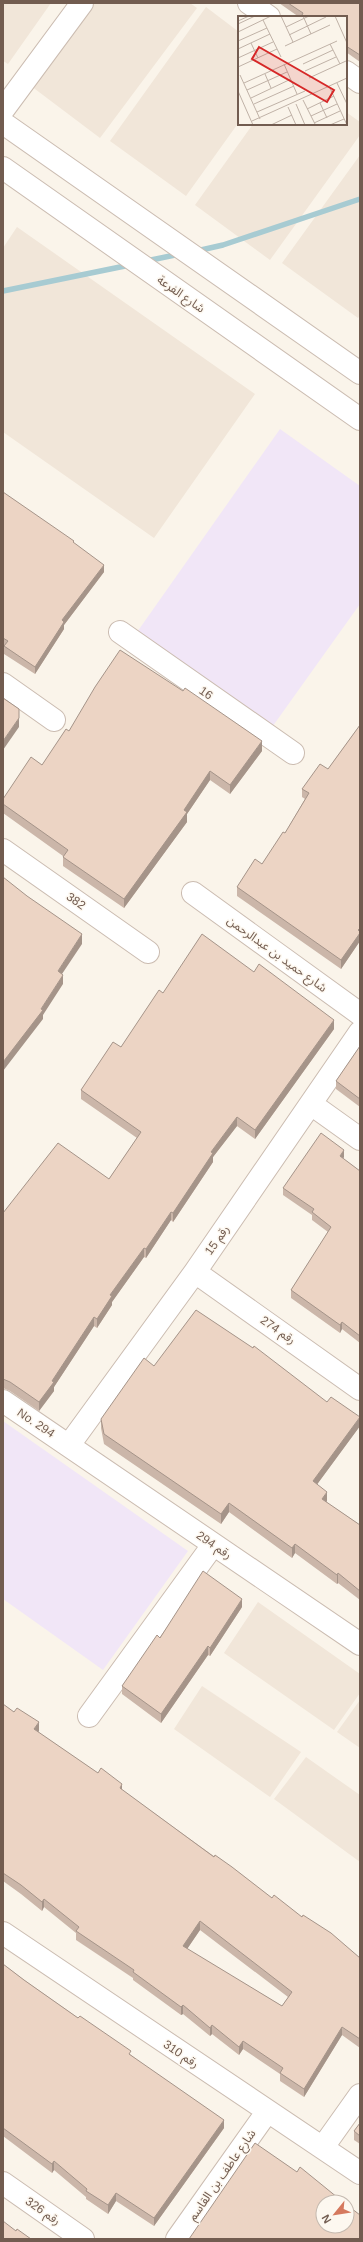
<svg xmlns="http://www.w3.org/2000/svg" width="363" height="2242" font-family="Helvetica,'Noto Sans Arabic',sans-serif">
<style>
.residential{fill:#f1e6d9}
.education{fill:#f1e6f7}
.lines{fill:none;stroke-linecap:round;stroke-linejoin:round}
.stream{stroke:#a7cbd2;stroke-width:5.5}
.minor-casing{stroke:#cbbcb1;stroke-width:24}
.minor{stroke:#fff;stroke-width:22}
.wall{fill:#cbb6a9;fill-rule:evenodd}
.shaded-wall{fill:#a59489}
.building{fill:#ecd4c4;stroke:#a59489;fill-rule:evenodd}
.labels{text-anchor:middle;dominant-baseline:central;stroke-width:3;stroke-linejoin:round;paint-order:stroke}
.street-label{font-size:12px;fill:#725c50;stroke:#fdf8f0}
.inset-road{fill:none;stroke:#c0b2a7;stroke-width:1}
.view{fill:#d62828;fill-opacity:0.15;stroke:#d62828;stroke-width:2}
.inset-edge{fill:none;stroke:#725c50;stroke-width:2}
</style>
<rect width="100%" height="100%" fill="#faf4ea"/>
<path class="residential" d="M3 3H51L8 64 3 61Z
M93 3H190L197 8 100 138 31 86Z
M206 7 239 32V122L186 196 110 141Z
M346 112 360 122V135L270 260 195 205 253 124H346Z
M360 155V315L358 318 282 263Z
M17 227 255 394 154 538 3 432V248Z
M258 1602 360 1674V1693L334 1730 224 1653Z
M202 1686 301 1752 270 1797 174 1729Z
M360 1700V1748L337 1732Z
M306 1757 360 1795V1862L274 1799Z"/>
<path class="education" d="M280 429 360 486V604L270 730 135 635Z
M3 1421 188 1551 103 1670 3 1599Z"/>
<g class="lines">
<path class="stream" d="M201 250 223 245 360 199
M151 260 175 255
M3 291 125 266"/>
<g class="minor-casing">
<path id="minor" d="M249 3 269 17
M346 72 360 82
M3 110 82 3
M3 123 360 373
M3 168 360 419
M120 632 293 753
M3 684 54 720
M3 850 148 952
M193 893 360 1014
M311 1104 360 1139
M195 1272 360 1389
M3 1401 360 1644
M69 1445 195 1272 360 1032
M89 1716 213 1545
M3 1933 360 2173
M323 2147 360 2095
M3 2183 83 2239
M177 2239 267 2112"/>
</g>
<use href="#minor" class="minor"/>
</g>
<path class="wall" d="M279 3H360V62L346 52V17H299Z
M3 492 74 543 104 572 64 625V629L35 674 4 654V647L3 646Z
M360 725V941L341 969 237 896V887L262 864 285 833 305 799 302 797V789L328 769Z
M69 731 262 751 230 794 210 780 187 814V822L124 908 63 866V856L3 813V799L42 765Z
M163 993 334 1029 255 1139 237 1126 213 1157V1162L173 1222 171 1220 146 1258 144 1257 112 1302V1305L97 1328 94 1326 54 1387V1391L39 1411 10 1391 3 1388V1213L109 1179 137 1138 81 1099V1090L121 1047Z
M360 1046V1107L336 1089V1081Z
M344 1157 343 1159 360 1171V1343L342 1329 340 1333 291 1298V1290L328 1232 312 1220V1215L283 1195V1188Z
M154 1366 327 1402 360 1426 317 1484 327 1501 326 1502 360 1525V1600L338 1583 337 1584 295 1553 292 1558 229 1512 221 1524 104 1444 101 1428V1419Z
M242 1607 210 1656 208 1655 161 1723 122 1694V1686L160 1638Z
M3 1704 39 1731 38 1732 122 1790 272 1898 302 1917 360 1958V2048L342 2035 304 2097 280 2081V2074L243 2049 239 2055 212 2034 210 2036 183 2014 181 2015 133 1980V1978L76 1940V1933L44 1907 42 1911 21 1894 3 1881ZM200 1930 288 1997 282 2006 187 1949Z
M3 1964 24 1980 131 2055 224 2128 154 2226 116 2201 108 2214 86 2199V2197L54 2170 52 2173 3 2136Z
M360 2123V2144L354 2140V2131Z"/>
<path class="shaded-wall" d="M104 565V572L64 625V629L35 674V667L62 620Z
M19 718V727L3 750V741Z
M262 741V751L230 794V785Z
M210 771V780L187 814V822L124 908V899Z
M360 928V941L341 969V960Z
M82 934V944L58 980V971Z
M63 975V984L43 1015V1019L3 1071V1062L41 1009Z
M334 1020V1029L255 1139V1130Z
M237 1117V1126L213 1157V1162L173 1222V1213L211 1152Z
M344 1150V1157L340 1164V1156Z
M171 1212V1220L146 1258V1249Z
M144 1248V1257L112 1302V1305L97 1328V1319L110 1295Z
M94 1317V1326L54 1387V1391L39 1411V1402L52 1381Z
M342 1322V1329L340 1333V1325Z
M360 1417V1426L313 1490V1481Z
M327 1492V1501L322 1508V1499Z
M229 1503V1512L221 1524V1514Z
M295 1544V1553L292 1558V1548Z
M338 1573V1583L337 1584V1575Z
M242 1599V1607L210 1656V1648Z
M208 1646V1655L161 1723V1714Z
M39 1722V1731L34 1737V1729Z
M122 1784V1792L120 1788Z
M44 1899V1907L42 1911V1902Z
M200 1921V1930L183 1955V1946Z
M183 2005V2014L181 2015V2007Z
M212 2025V2034L210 2036V2028Z
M342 2027V2035L304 2097V2089Z
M243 2041V2049L239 2055V2047Z
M224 2120V2128L154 2226V2218Z
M54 2161V2170L52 2173V2164Z
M116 2193V2201L108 2214V2205Z"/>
<path class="building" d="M288 3H360V55L346 46V17H305L302 15 303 13Z
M3 492 74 541 73 542 104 565 62 620 64 622 35 667 4 646 8 641 3 638Z
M120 650 183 691 185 688 262 741 230 785 210 771 184 810 187 812 124 899 63 857 68 850 3 804V799L31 757 42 765 66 729 69 731 95 687Z
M3 698 19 709V718L3 741Z
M360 725V928L358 930 360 932V933L341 960 237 887 255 859 262 864 283 832 285 833 309 793 302 789 320 764 328 769Z
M3 877 27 896 82 934 58 971 63 975 41 1009 43 1010 3 1062Z
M202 934 254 972 259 964 334 1020 255 1130 237 1117 211 1152 213 1153 173 1213 171 1212 146 1249 144 1248 110 1295 112 1296 97 1319 94 1317 52 1381 54 1382 39 1402 10 1382 3 1379V1213L58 1143 109 1179 141 1132 81 1090 113 1042 121 1047 159 990 163 993Z
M360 1046V1099L336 1081Z
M321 1133 344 1150 340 1156 360 1171V1336L342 1322 340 1325 291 1290 331 1227 312 1212 314 1209 283 1188Z
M196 1310 253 1348 254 1346 327 1402 331 1397 360 1417 313 1481 327 1492 322 1499 360 1525V1591L338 1573 337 1575 295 1544 292 1548 229 1503 221 1514 104 1434 101 1419 144 1358 154 1366Z
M203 1571 242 1599 210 1648 208 1646 161 1714 122 1686 157 1635 160 1638Z
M3 1704 14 1712 17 1708 39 1722 34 1729 98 1773 101 1768 122 1784 120 1788 214 1857 215 1855 232 1867 272 1898 274 1895 302 1917 303 1915 331 1933 360 1958V2039L342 2027 304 2089 280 2073 283 2068 243 2041 239 2047 212 2025 210 2028 183 2005 181 2007 133 1972 134 1970 76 1931 79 1927 44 1899 42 1902 21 1885 3 1873ZM200 1921 292 1992 282 2006 183 1946Z
M3 1964 24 1980 78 2018 80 2016 131 2051 129 2054 224 2120 154 2218 116 2193 108 2205 86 2191 87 2189 54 2161 52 2164 3 2128Z
M360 2123V2136L354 2131Z
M255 2143 297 2172 300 2167 343 2202H323V2226H347V2205L360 2215V2239H189Z
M3 2221 16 2231 17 2229 31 2239H3Z"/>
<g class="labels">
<g class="street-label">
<text transform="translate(181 294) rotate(35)">شارع الفرعة</text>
<text transform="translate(206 693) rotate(35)">16</text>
<text transform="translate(76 901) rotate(35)">382</text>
<text transform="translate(277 954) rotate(36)">شارع حميد بن عبدالرحمن</text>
<text transform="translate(217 1240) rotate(-55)">رقم 15</text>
<text transform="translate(278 1330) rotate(35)">رقم 274</text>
<text transform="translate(36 1423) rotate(34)">No. 294</text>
<text transform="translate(214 1545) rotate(34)">رقم 294</text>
<text transform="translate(181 2054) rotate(34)">رقم 310</text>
<text transform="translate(222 2175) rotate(-55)">شارع عاطف بن القاسم</text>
<text transform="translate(43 2211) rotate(35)">رقم 326</text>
</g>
</g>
<g transform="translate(238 16)">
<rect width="109" height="109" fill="#faf4ea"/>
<path class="inset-road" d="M43 0 55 26M65 0 73 18M97 0 109 27M25 4 43 41M0 5 11 0M0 8 17 0M48 11 71 0M0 16 33 0M51 19 88 1M0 25 29 12M13 27 20 42M92 28 102 48M47 30 92 9M0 33 32 18M0 42 35 26M46 48 59 78M65 48 95 34M0 51 39 33M67 55 98 41M27 58 33 72M2 59 22 103M71 62 108 45M6 67 99 25M99 67 109 88M92 72 109 109M9 74 49 56M0 75 15 109M13 82 53 63M65 84 77 108M82 87 89 102M16 88 56 70M58 88 67 109M50 91 58 109M69 93 96 80M19 96 67 75M73 100 99 88M14 105 109 62M76 107 102 95M33 109 54 99M92 109 106 103"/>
<path class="view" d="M21 31 96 74 89 86 14 43Z"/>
<rect width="109" height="109" class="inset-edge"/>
</g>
<rect width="363" height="2242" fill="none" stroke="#725c50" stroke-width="8"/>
<g transform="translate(335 2214) rotate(240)"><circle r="19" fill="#fdf8f0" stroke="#c5bab0"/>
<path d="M0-3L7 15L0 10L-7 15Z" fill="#d5795e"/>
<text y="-6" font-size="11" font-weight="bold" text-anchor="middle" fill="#725c50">N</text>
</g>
</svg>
